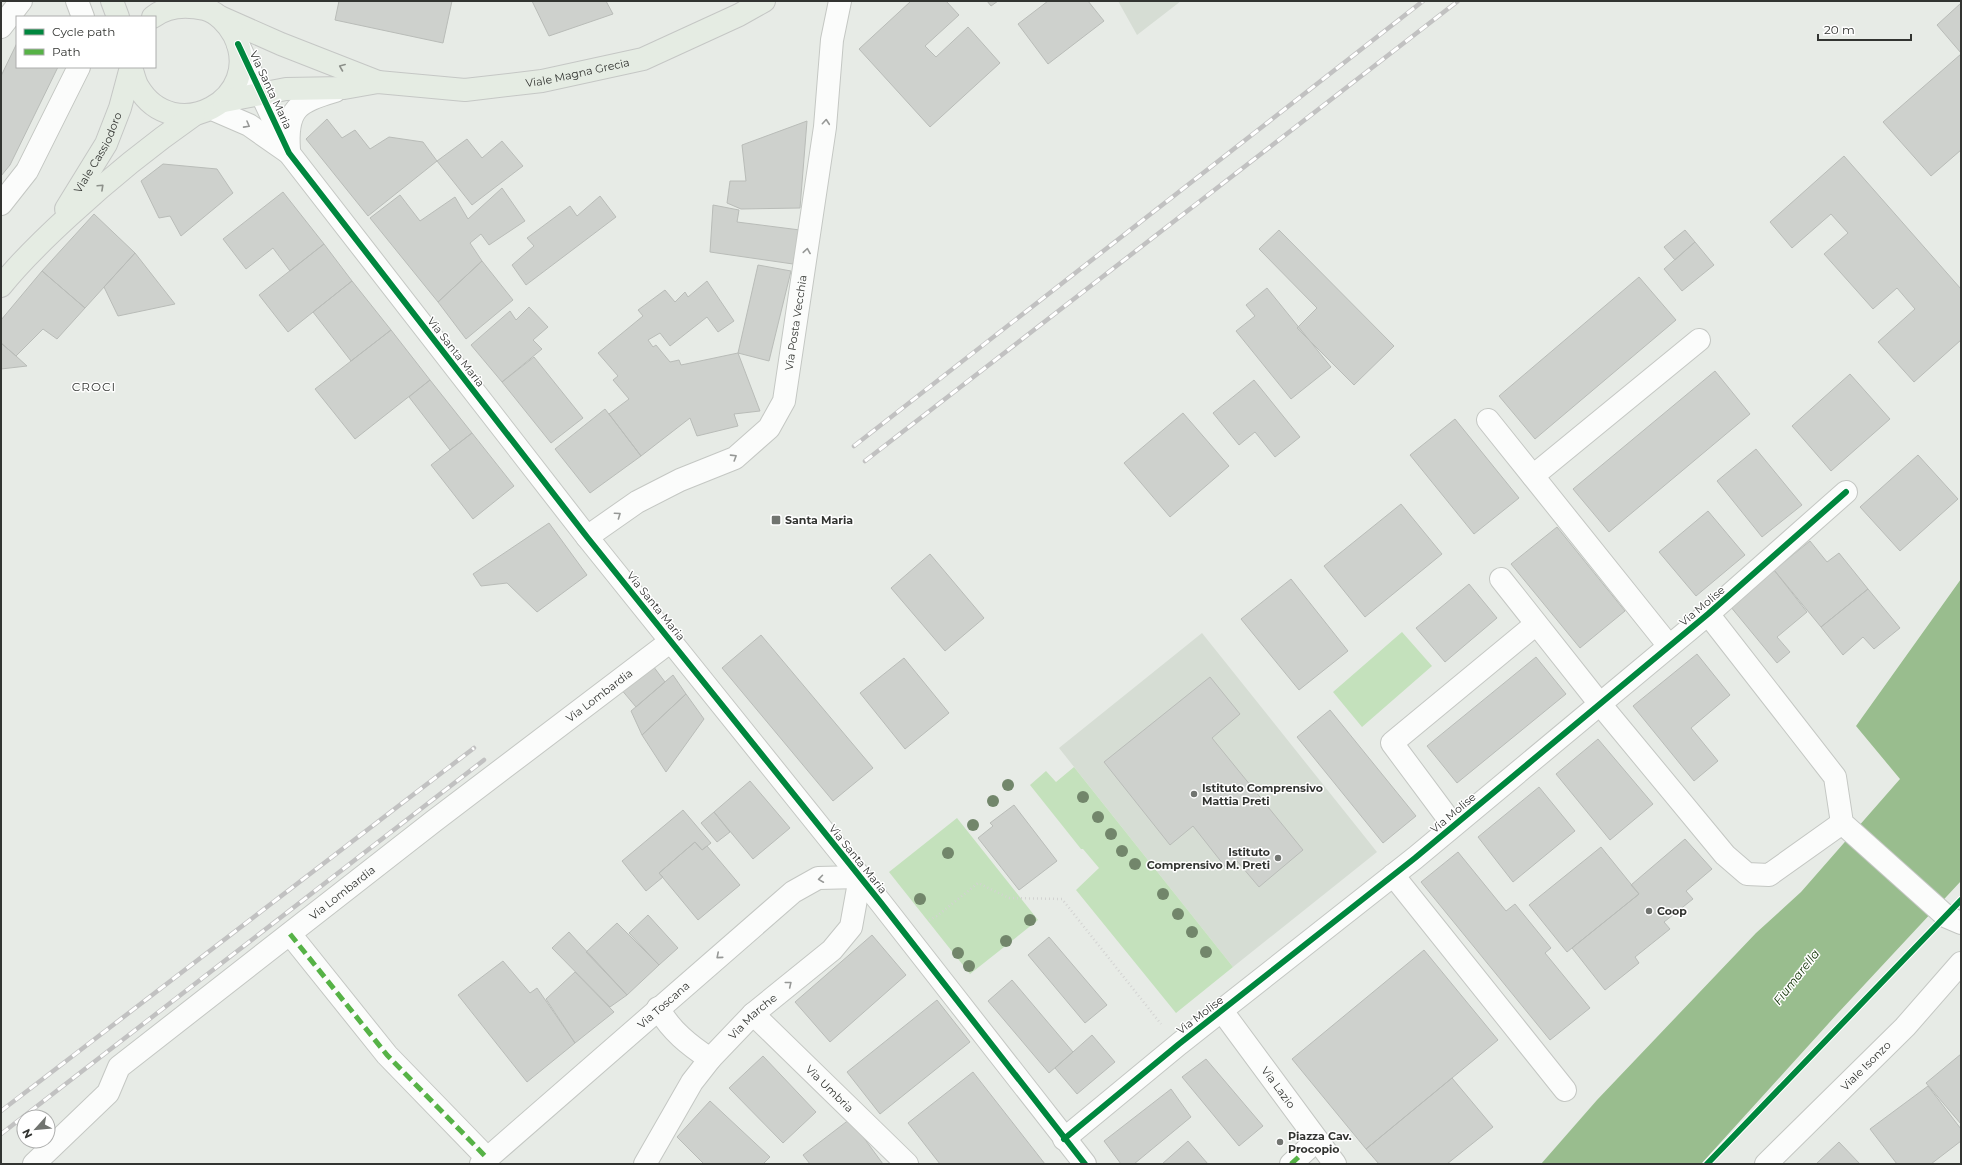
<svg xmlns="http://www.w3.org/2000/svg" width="1962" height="1165" font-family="Montserrat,sans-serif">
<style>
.built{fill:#d6ddd4}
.green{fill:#c4e1bc}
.water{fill:#99bd8e}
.building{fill:#ced1cd;stroke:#b9bcb8}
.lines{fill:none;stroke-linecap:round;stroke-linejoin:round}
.minor-casing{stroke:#c4c7c3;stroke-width:24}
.major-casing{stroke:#c5c7c5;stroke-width:24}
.path{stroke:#d3d3d2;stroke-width:2.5;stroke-dasharray:1 3;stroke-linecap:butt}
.minor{stroke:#fbfcfb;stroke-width:22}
.major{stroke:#e5ece3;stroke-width:22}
.rail-casing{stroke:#c1c1c1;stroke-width:4.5}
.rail{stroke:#fff;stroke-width:3;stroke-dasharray:9;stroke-linecap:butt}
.quiet{stroke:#56b246;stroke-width:5;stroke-dasharray:10 5;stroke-linecap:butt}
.cycleway-casing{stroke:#fff;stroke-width:8}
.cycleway{stroke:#00873e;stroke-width:6}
.tree{fill:#72866b}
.oneway{stroke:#8c908a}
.oneway2{stroke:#969896}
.poi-dot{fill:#717470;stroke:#fff;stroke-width:1.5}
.labels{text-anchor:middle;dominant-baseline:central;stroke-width:3;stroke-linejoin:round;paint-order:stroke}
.street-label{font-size:11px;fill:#323431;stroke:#fff}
.poi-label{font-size:11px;font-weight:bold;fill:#323431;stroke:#fff;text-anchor:start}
.neighbourhood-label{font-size:12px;letter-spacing:1px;fill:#323431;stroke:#fff}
.water-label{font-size:12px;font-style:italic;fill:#113205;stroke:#fff}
</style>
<rect width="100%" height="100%" fill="#e7ebe6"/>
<path class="built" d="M1118 1H1181L1137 35Z
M1202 633 1377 852 1233 967 1059 748Z"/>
<path class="green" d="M1402 632 1432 666 1362 727 1333 692Z
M1074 767 1233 967 1176 1013 1076 890 1099 868 1083 849H1081L1030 785 1046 771 1056 782Z
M957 818 1038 920 970 974 889 872Z"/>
<path class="water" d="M1961 579V881L1838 1013 1701 1164H1541L1597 1100 1756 933 1801 892 1900 779 1856 726Z"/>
<path class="building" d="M339 1H452L443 43 335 20Z
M532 1H606L613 14 549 36Z
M911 1H946L959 15 925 46 936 57 968 27 1000 63 930 127 859 49Z
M987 1H998L991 6Z
M1048 1H1088L1104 21 1048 64 1018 24Z
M1961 3V53L1937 25Z
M17 43V67H58L10 165 1 176V76Z
M1961 54V150L1931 176 1883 122Z
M327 119 342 138 355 130 370 149 389 137 423 142 437 161 368 216 306 139Z
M807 121 800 208 741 209 727 203 730 181H746L742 145Z
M467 139 482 158 502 141 523 166 472 205 437 161Z
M1844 156 1961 289V340L1914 382 1878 342 1915 309 1897 288 1873 309 1824 254 1848 233 1831 214 1792 248 1770 222Z
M163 164 217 169 233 193 181 236 170 216 159 218 141 181Z
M502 188 525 221 489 245 481 234 470 243 482 261 438 302 370 218 400 195 420 221 455 197 468 219Z
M283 192 324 244 290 271 273 248 246 269 223 239Z
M600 196 616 217 526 285 512 265 534 246 527 238 570 206 577 216Z
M713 205 739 210 737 222 800 230 793 264 710 252Z
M94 214 135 253 85 308 42 271Z
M1279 230 1394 346 1354 385 1297 328 1317 308 1259 249Z
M1685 230 1695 242 1675 260 1664 247Z
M1695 242 1714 265 1682 291 1664 269Z
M324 244 352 281 288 332 259 295Z
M135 253 175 304 118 316 104 287Z
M482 261 513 300 466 339 438 302Z
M758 265 791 271 769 361 738 353Z
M42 271 85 308 57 339 43 329 16 356 1 343V320Z
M1639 277 1676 320 1535 439 1499 396Z
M352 281 391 330 351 361 313 312Z
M707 281 734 321 718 332 707 317 670 346 660 333 648 340 653 347 656 345 670 362 679 360 681 365 738 353 760 411 734 414 738 426 697 436 690 418 641 456 609 414 629 399 613 380 618 376 598 353 643 316 638 310 665 290 675 302 685 292 688 297Z
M1267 288 1331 367 1291 399 1236 331 1255 316 1246 305Z
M529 307 548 327 533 340 542 349 502 382 471 345 510 311 516 320Z
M391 330 430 380 355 439 315 389Z
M1 343 16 356 27 366 1 369Z
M534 357 583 418 551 443 502 382Z
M1715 371 1750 414 1609 532 1573 489Z
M1850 374 1890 419 1831 471 1792 426Z
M430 380 472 433 450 450 409 397Z
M1254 380 1300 437 1275 457 1255 432 1239 445 1213 413Z
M605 409 641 456 590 493 555 449Z
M1183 413 1229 466 1170 517 1124 463Z
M1455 419 1519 498 1474 534 1410 455Z
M472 433 514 486 473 519 431 465Z
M1756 449 1802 505 1762 537 1717 481Z
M1918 455 1958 499 1900 551 1860 507Z
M1401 504 1442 554 1365 617 1324 566Z
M1708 511 1745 555 1696 596 1659 552Z
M549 523 587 575 537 612 507 583 481 586 473 574Z
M1557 527 1625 611 1580 648 1511 564Z
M1810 541 1827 562 1839 553 1868 589 1821 627 1774 570Z
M930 554 984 618 945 651 891 588Z
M1774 570 1807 612 1777 637 1790 652 1777 663 1730 606Z
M1291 579 1348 651 1299 690 1241 619Z
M1469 584 1497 618 1445 662 1416 628Z
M1868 589 1900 628 1874 649 1863 637 1843 655 1821 627Z
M761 635 873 768 833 801 722 668Z
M1697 654 1730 695 1691 728 1718 761 1694 781 1633 706Z
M1536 657 1566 694 1457 783 1427 746Z
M904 658 949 713 905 749 860 693Z
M653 666 665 682 636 707 620 688Z
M673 675 686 694 642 735 631 711Z
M1210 677 1240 714 1212 738 1303 850 1259 887 1237 861 1227 869 1193 826 1170 845 1104 762Z
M686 694 704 719 666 772 642 735Z
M1330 710 1416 816 1383 843 1297 737Z
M1598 739 1653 804 1610 840 1556 774Z
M750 781 790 828 753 859 714 812Z
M1539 787 1575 831 1513 882 1478 837Z
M1014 805 1057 861 1019 890 978 838 993 826 990 823Z
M683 810 711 843 702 850 695 842 659 873 663 877 646 891 622 861Z
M714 812 730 832 717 842 701 823Z
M1685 839 1712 869 1686 891 1693 899 1664 922 1670 929 1635 957 1639 963 1605 990 1572 948 1639 894 1631 885Z
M695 842 702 850 707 846 740 885 698 920 659 873Z
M1601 847 1639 894 1567 952 1529 905Z
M1458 852 1506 911 1515 904 1551 948 1545 953 1590 1008 1550 1040 1421 882Z
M648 915 678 948 659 965 629 933Z
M617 923 659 965 627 995 586 952Z
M569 932 627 995 610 1007 552 948Z
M872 935 906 975 830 1042 795 1002Z
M1049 937 1107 1005 1085 1023 1028 955Z
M1424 950 1498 1040 1366 1149 1292 1059Z
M503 961 530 993 537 988 575 1043 527 1082 458 995Z
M575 972 614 1012 575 1043 546 999Z
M1012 980 1073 1052 1049 1073 988 1001Z
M937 1000 970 1042 880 1114 847 1072Z
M1092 1035 1115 1062 1077 1094 1055 1068Z
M1961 1054V1124L1926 1083Z
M763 1056 816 1112 783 1143 729 1088Z
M1206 1059 1263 1126 1239 1146 1182 1077Z
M973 1072 1045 1164H940L908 1123Z
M1452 1078 1493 1127 1447 1164H1379L1366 1149Z
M1928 1086 1961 1129V1141L1931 1164H1897L1870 1129Z
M1171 1089 1191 1117 1134 1164H1121L1104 1141Z
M710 1101 770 1157 763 1164H704L677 1137Z
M850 1119 883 1164H810L803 1155Z
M1188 1141 1208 1164H1162Z
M1839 1142 1860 1164H1816Z"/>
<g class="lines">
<g class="minor-casing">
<g id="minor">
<path d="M77 1 83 17"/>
<path d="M1 27 21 1"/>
<path d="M238 44 289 153 587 537 881 903 1085 1164"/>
<path d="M212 109 249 125 289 153"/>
<path d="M289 150C286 108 298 102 335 91"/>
<path d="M1 204 27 171 79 67"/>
<path d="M1488 420 1669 646"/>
<path d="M1533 476 1699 340"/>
<path id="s1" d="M587 537 637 502 680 480 735 458 769 428 784 401 825 127 832 40 840 1"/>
<path d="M1501 579 1600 704 1725 855 1747 874 1769 875 1842 823"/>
<path d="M1708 614 1835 777 1842 823 1947 917 1961 923"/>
<path d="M1453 825 1392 743 1536 624"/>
<path d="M1393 875 1565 1090"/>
<path d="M290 934 387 1055 487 1158"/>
<path d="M658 1008C671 1031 689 1045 710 1059"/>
<path id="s2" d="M1222 1011 1335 1164"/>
<path id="s3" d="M753 1014 907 1164"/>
<path d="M1064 1139 1179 1044 1415 858 1708 614 1846 492"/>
<path id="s4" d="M34 1164 108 1093 119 1067 434 821 671 641"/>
<path id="s5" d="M481 1164 793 892 818 878 860 877"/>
<path id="s6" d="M645 1164 692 1082 710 1059 753 1014 832 950 851 927 860 877"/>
<path d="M1291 1164 1317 1140"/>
<path id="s7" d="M1766 1164 1905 1027 1961 963"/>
</g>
</g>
<g class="major-casing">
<g id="major">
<path d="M112 1 118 17"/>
<path d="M220 17 281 44 378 82"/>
<path d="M131 67C133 73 135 82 138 87 174 148 266 99 234 35 228 24 217 12 205 9 187 5 168 5 153 17"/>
<path id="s8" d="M224 101 286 89 344 88 378 82 465 90 542 81 643 59 739 15 764 1"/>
<path id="s9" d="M66 209 106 144 120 108 131 67"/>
<path d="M1 286C21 261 45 238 69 216 109 179 148 147 194 115"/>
</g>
</g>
<path class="path" d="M929 920 937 916 978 883 1009 898 1062 899 1161 1024"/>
<use href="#minor" class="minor"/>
<use href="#major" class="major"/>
<g class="rail-casing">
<path id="rail" d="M854 446 1423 1
M865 461 1458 1
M1 1111 474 748
M1 1134 484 760"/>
</g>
<use href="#rail" class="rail"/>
<path class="quiet" d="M290 934 387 1055 487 1158
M1291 1164 1302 1154"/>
<g class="cycleway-casing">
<path id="cycleway" d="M238 44 289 153 587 537 881 903 1085 1164
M1064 1139 1179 1044 1415 858 1708 614 1846 492
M1707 1164 1961 900"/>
</g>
<use href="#cycleway" class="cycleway"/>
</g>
<g class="tree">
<circle cx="1008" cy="785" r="6"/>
<circle cx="1083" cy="797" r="6"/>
<circle cx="993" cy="801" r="6"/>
<circle cx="1098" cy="817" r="6"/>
<circle cx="973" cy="825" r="6"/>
<circle cx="1111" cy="834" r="6"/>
<circle cx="1122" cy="851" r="6"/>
<circle cx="948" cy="853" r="6"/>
<circle cx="1135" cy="864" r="6"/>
<circle cx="1163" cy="894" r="6"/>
<circle cx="920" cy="899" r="6"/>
<circle cx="1178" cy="914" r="6"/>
<circle cx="1030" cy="920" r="6"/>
<circle cx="1192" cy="932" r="6"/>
<circle cx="1006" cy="941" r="6"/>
<circle cx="1206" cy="952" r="6"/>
<circle cx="958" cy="953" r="6"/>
<circle cx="969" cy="966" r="6"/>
</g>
<defs><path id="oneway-chevron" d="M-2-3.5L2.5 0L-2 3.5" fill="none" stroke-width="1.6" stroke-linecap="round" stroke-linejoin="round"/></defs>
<g class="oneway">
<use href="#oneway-chevron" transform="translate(342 67) rotate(-158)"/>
<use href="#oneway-chevron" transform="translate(101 187) rotate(-43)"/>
</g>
<g class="oneway2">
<use href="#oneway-chevron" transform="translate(826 122) rotate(-85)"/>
<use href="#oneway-chevron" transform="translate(247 125) rotate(29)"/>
<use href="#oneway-chevron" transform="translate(807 251) rotate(-81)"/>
<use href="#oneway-chevron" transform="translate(734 457) rotate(-32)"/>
<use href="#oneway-chevron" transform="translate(618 515) rotate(-35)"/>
<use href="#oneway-chevron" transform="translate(821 879) rotate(172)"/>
<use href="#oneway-chevron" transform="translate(719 956) rotate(139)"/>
<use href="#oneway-chevron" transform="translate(789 984) rotate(-39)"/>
</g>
<g class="poi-dot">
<rect x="771" y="515" width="10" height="10" rx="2"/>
<circle cx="1194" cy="794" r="4"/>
<circle cx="1278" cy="858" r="4"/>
<circle cx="1649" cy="911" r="4"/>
<circle cx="1280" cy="1142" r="4"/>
</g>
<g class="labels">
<g class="street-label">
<text stroke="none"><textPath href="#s8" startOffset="357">Viale Magna Grecia</textPath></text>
<text transform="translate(271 90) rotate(65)">Via Santa Maria</text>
<text stroke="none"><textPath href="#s9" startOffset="65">Viale Cassiodoro</textPath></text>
<text stroke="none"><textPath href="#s1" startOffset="324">Via Posta Vecchia</textPath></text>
<text transform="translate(456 352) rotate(52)">Via Santa Maria</text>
<text transform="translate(656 606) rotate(51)">Via Santa Maria</text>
<text transform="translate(1702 606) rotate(-40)">Via Molise</text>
<text stroke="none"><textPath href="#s4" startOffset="738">Via Lombardia</textPath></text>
<text transform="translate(1453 813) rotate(-40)">Via Molise</text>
<text transform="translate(858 859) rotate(51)">Via Santa Maria</text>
<text stroke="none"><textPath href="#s4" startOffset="414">Via Lombardia</textPath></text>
<text stroke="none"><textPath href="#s5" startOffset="242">Via Toscana</textPath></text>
<text transform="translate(1200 1015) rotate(-37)">Via Molise</text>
<text stroke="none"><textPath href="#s6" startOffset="184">Via Marche</textPath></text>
<text stroke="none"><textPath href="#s7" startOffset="140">Viale Isonzo</textPath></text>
<text stroke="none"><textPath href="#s2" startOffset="95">Via Lazio</textPath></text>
<text stroke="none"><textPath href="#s3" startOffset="107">Via Umbria</textPath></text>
</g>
<g class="poi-label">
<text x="785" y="520">Santa Maria</text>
<text x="1202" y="788">Istituto Comprensivo<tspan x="1202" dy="13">Mattia Preti</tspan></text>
<text x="1270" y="852" text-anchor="end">Istituto<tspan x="1270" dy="13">Comprensivo M. Preti</tspan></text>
<text x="1657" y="911">Coop</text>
<text x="1288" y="1136">Piazza Cav.<tspan x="1288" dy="13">Procopio</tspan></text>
</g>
<g class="neighbourhood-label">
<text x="94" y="386">CROCI</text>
</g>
<g class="water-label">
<text transform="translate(1796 977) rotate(-52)">Fiumarella</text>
</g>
</g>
<rect width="1962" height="1165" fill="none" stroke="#323431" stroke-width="4"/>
<rect x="16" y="16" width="140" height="52" fill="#ffffff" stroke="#adaead"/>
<rect x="24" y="29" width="20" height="6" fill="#00873e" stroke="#adaead"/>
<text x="52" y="36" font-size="12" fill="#323431">Cycle path</text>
<rect x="24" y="49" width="20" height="6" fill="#56b246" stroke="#adaead"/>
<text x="52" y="56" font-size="12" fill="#323431">Path</text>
<g transform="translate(36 1129) rotate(243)"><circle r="19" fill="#ffffff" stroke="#adaead"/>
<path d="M0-3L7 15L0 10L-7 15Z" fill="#717470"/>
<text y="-6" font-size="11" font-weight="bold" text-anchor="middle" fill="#323431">N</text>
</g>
<path d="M1818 34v6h93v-6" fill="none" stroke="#323431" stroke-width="2"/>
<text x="1824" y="34" font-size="12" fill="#323431" stroke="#ffffff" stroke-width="3" paint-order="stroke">20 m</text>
</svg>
